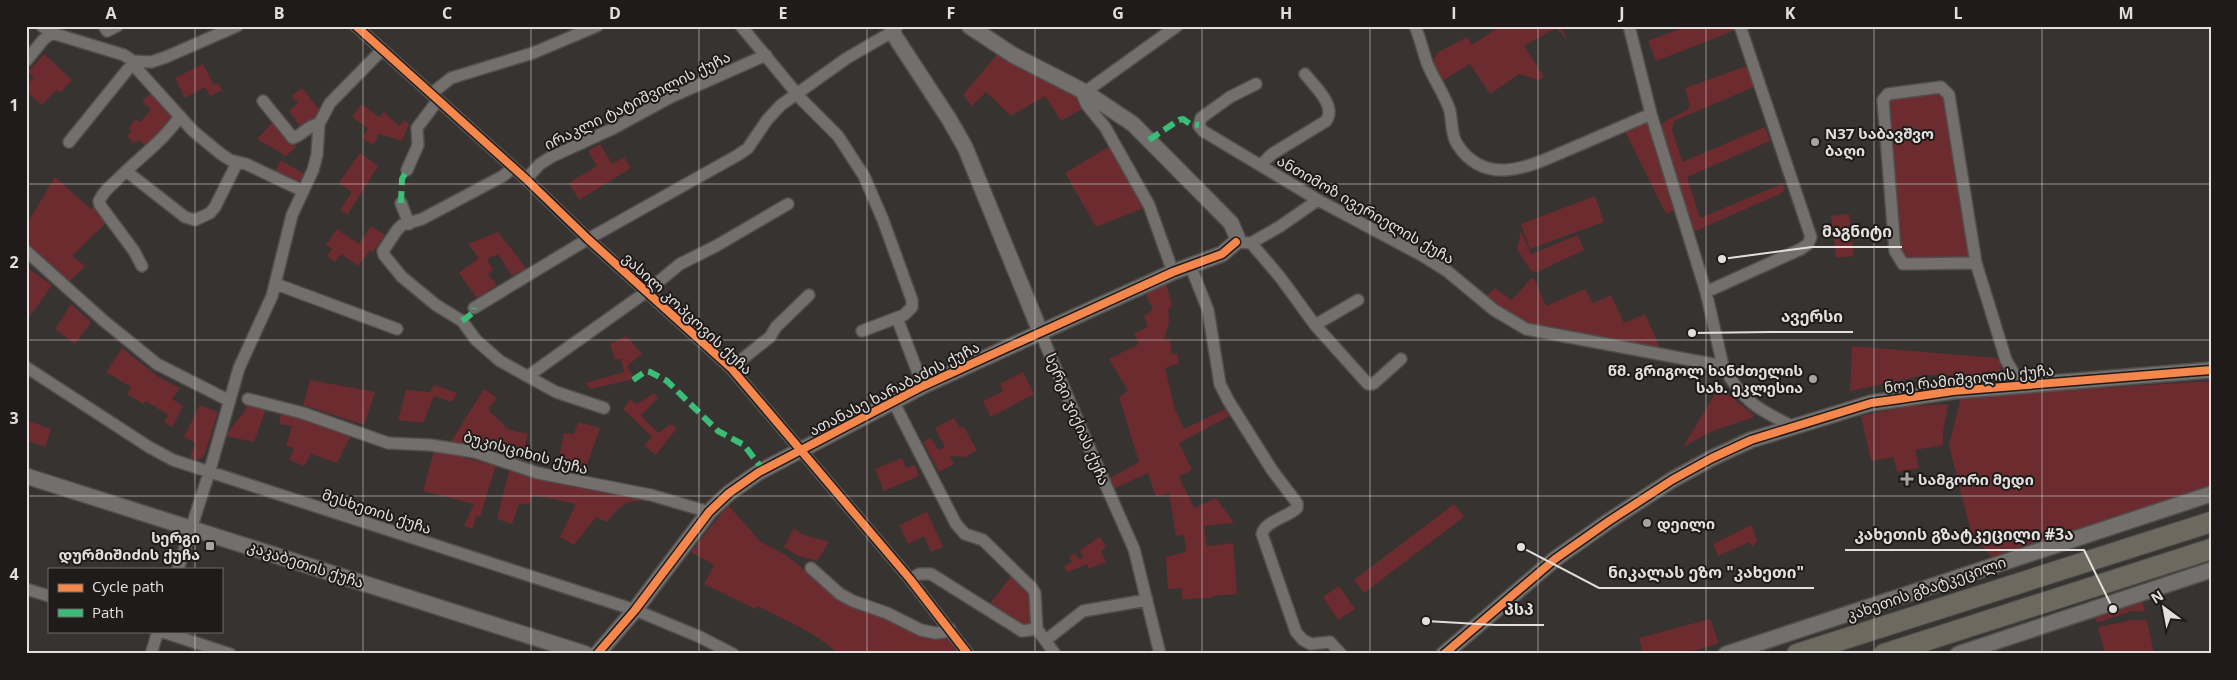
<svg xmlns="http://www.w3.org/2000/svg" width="2237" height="680" font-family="'Open Sans','Noto Sans Georgian',sans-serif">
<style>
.green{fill:#6c2c2f}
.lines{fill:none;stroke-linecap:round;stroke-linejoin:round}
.street-casing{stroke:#514f4d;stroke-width:14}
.secondary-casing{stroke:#514f4d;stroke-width:18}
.highway-casing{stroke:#514f4d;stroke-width:22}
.street{stroke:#726f6d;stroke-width:11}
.secondary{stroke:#726f6d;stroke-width:15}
.highway{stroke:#6e695f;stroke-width:20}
.quiet{stroke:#3abd76;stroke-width:6;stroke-dasharray:12 6;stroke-linecap:butt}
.cycleway-casing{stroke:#1e1b1a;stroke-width:11}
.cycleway{stroke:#f5874c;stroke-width:8}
.grid{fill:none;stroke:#e3dfdd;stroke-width:1;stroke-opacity:0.55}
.poi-dot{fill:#a6a3a1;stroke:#1e1b1a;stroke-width:2}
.labels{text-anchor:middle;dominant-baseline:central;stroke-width:4;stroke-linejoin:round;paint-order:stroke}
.street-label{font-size:15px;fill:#e3dfdd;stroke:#1e1b1a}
.poi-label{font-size:15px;font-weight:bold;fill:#e3dfdd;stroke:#1e1b1a;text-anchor:start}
.leader{fill:none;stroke:#e3dfdd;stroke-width:2}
.callout-dot{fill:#e3dfdd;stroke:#1e1b1a;stroke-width:2}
.callout-label{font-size:16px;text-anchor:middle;font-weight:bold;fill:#e3dfdd;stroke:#1e1b1a;stroke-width:4;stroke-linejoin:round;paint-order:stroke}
.neatline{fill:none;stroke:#e3dfdd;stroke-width:2}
.grid-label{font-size:16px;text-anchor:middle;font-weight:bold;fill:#e3dfdd}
</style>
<rect width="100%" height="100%" fill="#363331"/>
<path class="green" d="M1500 26H1561L1567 39 1556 28 1524 46 1544 77 1539 80 1519 74 1490 94 1470 64 1442 81 1433 61 1437 53 1467 37 1472 45Z
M1688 26H1746L1656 61 1648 41Z
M999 52 1078 97 1085 107 1061 121 1045 96 1011 116 986 92 972 106 963 95Z
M44 54 72 80 61 92 56 90 42 105 26 91V86L34 77 28 72Z
M203 64 214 85 218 83 222 90 210 96 205 87 185 98 175 78Z
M1747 66 1756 86 1674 121 1672 129 1682 162 1765 127 1770 141 1687 177 1700 218 1777 186 1783 184 1785 189 1780 194 1693 232 1659 127C1666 117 1681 116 1690 107L1685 88Z
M302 88 319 109 315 121 301 128 289 111 298 103 291 96Z
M152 92 173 115V118L147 148 139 140 134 143 127 136 131 131 129 128 135 119 140 122 151 110 142 101Z
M1944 92 1973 258 1904 259 1900 252 1888 101 1890 98Z
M362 104 379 117 384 112 399 126 405 120 409 124 402 141 379 134 373 145 362 138 368 128 352 117Z
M1644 121 1650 122 1675 210 1666 214 1624 129Z
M272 123 296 147 286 156 257 139Z
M600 144 612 164 624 157 631 168 579 200 569 183 597 166 588 151Z
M1112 145 1146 207 1096 227 1065 173Z
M360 153 378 166 348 214 340 210 352 192 339 183Z
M281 160 306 175 296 183 273 175Z
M55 177 91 209 96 205 108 221 72 256 85 266 69 282 26 246V221L28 222Z
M1595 196 1604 222 1530 249 1521 224Z
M1849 214 1854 256 1836 258 1831 216Z
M371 226 385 235 373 252 370 250 358 266 341 254 335 262 327 256 332 249 326 245 337 229 359 244Z
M1521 231 1531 254 1578 235 1584 250 1537 272 1531 271 1517 249Z
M498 232 526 268 512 276 498 254 487 259 493 270 488 274 497 285 477 298 459 273 479 258 468 244Z
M26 267 52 285 28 319 26 318Z
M1531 278 1535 280 1546 306 1585 289 1593 303 1611 295 1624 323 1645 314 1661 350 1529 326 1483 299 1495 288 1512 300Z
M1166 283 1172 306 1168 309 1169 322 1164 340H1170L1172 355 1177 353 1179 363 1165 368 1175 410 1184 429 1229 407 1233 414 1179 443 1192 470 1179 477 1194 508 1216 498 1234 523 1204 526 1207 549V546L1233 543 1237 594 1212 596V598L1182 599V588L1168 589 1166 557 1186 552 1184 535 1176 536 1169 493 1156 497 1148 473 1113 489 1108 479 1139 462 1119 397 1128 391 1109 359 1139 344 1134 333 1148 327 1144 316 1153 310 1145 293Z
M71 304 91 322 75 344 55 329Z
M626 336 642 354 627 366 633 376 630 380 590 389 586 383 624 372 621 359 615 360 610 344Z
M1852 346 1997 358C2002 364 2002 368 1998 376L1926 375 1850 391Z
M122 348 160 378 180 388 172 399 183 406 172 427 164 422 168 415 146 401 143 404 127 394 131 387 106 372Z
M1023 372 1034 394 991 417 983 401 1003 391 1000 384Z
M310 380 375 392 364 425 303 405Z
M2211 381V487L1992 558 1971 532 1949 445 1961 397Z
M434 385 457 393 452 402 434 396 423 423 398 420 406 390 430 392Z
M1719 387 1754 415 1752 418 1712 431 1683 447Z
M484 389 497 398 488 410 509 430 528 434 522 460 450 443Z
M654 393 658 398 641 415 658 433 670 424 677 428 656 455 644 446 652 437 623 409 630 400 637 404Z
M248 402 267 406 254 442 225 436 244 412Z
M1948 404 1943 432V445L1915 450 1919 468 1897 472 1893 457 1871 461 1861 416 1908 406Z
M200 405 218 412 205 453 203 457 196 460 190 457 196 443 184 437Z
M282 410 311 420 350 437 337 463 311 454 304 466 289 460 294 448 286 446 292 426 279 424Z
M954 418 960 428 963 426 977 450 965 457 950 456 954 464 939 472 923 442 931 438 938 450 945 447 935 428Z
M26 420 51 429 45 447 26 440Z
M578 422 600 428 583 476 556 470 564 433 574 434Z
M434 451 496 465 480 517 476 516 473 529 464 526 474 504 423 491Z
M902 458 906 468 915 465 919 476 884 491 875 469Z
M510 467C555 489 607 491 655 501 627 501 625 499 607 522L596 517 574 545 560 537 576 504 533 495 530 504H519L512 524 497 519Z
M1454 504 1464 517 1364 593 1354 580Z
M728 505 761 542 786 555 844 602 946 636 954 640 963 654H868L865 652 862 654H838C816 632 784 620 757 606L755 609 704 584 714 565 691 552Z
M927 512 943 547 931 552 924 536 908 544 899 525Z
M1751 525 1757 540 1753 548 1750 542 1718 556 1713 544Z
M794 528C803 538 817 537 829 542L817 561 798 556 784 547Z
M1100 537 1106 547 1101 551 1106 562 1089 569 1087 564 1068 572 1063 567 1072 562 1069 557 1075 553 1079 559 1083 558 1080 550Z
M1014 573 1032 592 1033 624 1025 628 987 607Z
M1339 586 1355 609 1338 620 1323 597Z
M2142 597 2145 612 2132 611 2097 623 2095 616Z
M1710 619 1719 643 1685 654H1643L1639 638Z
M2132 620H2147L2154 654H2105L2098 627Z"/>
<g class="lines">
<g class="street-casing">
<path id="street" d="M42 26 52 33 124 55 133 61 138 70 193 131 221 154 230 160 246 164 303 191
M104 26 107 31 117 26
M356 26 526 179 588 239 731 368 910 579 968 654
M741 26 802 100 838 136 864 176 883 220 912 300V307L904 315 862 331
M1415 26C1420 38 1423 51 1427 63 1433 78 1443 92 1449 108 1453 120 1450 133 1457 144 1488 192 1538 162 1577 146 1602 135 1626 125 1651 114
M1629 26 1651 114 1706 292 1723 366
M26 61 43 40 52 33
M133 61 151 62 166 57 237 26
M1256 84 1230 97 1201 118 1199 126 1203 131 1318 200 1423 256 1447 271 1494 310 1526 329 1723 366C1742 401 1759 410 1794 427
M431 94 451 78 533 53 597 26
M263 101 293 138C303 135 308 125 319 124
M69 142 128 69 135 66
M1261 165 1272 154 1326 121C1337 106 1315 87 1305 74
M513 168 503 176 422 219 402 225 397 230 383 251 384 255 402 277 436 305 462 321 476 340 500 361 556 392 604 408
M407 170 418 145 417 128 438 100
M126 171 185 217 195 220 210 213 215 207 237 163
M526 179 540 164 551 157 612 129 671 97 766 55
M401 203 409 224
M1236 242 1251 243 1280 277 1315 325 1368 384H1373L1401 359
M1251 243 1279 227 1318 200
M26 251 104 321 157 364 228 400
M1976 263 1903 264 1895 251 1883 100 1888 94 1941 87 1949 95 1976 263 2006 360 2021 386
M1190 265 1208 310 1220 384 1228 400 1272 470 1297 503V508C1288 517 1265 521 1262 534L1296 632 1303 640 1311 644 1330 642 1341 654
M142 266 134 251 100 205 99 201C103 192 110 186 117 180 137 159 164 141 180 116
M1173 272 1149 205 1105 127 1087 105 1083 96 1085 92 1177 26
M276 284 397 329
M1706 292 1801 249 1808 244 1811 237 1740 26
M474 308 588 239 738 155 748 148 767 120 781 105 847 58 892 32
M897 318 923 386
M1315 325 1358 300
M1040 331 1085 438 1134 549 1160 654
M26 367 149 447 173 460 635 610 700 637 733 654
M731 368 770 337 776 327 809 295
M528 376 646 292 680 264 716 246 788 204
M248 399 303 413 388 443 430 445 475 452 538 473 651 495 709 512
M893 401 956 524 965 534 983 540 1032 588 1035 593 1037 629 1055 654
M811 568 840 594 853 601 887 613 921 630 935 633 944 632 950 629
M178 569 209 473 239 368 272 296 292 215 313 170 317 155 319 124 330 103 382 50
M910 579 919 574H931L1022 631 1037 629
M26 589 49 596
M160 631 230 654
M1046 640 1083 611 1147 600
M151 654 158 631"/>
</g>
<g class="secondary-casing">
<path id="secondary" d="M895 26 892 32 949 119 965 147 1040 331
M26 476 586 654
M597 654 635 610 709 512 729 493 759 472 923 386 1173 272 1222 254 1236 242 1237 237 1231 223 1133 124 1085 92 1013 55 969 26
M1444 654 1555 559 1609 521 1672 480 1712 458 1751 440 1871 403 1900 399 1953 391 2211 370
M1726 654 2211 494
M1958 654 2211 570"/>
</g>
<g class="highway-casing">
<path id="highway" d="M1797 654 2211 522
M1884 654 2211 549"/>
</g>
<use href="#street" class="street"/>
<use href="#secondary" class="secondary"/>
<use href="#highway" class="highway"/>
<path class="quiet" d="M1149 140 1179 120 1183 119 1190 124 1199 125
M401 203 402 179 407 170
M462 321 474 312V308
M633 380 646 371 650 372 667 381 718 431 744 445 763 470"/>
<g class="cycleway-casing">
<path id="cycleway" d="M356 26 526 179 588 239 731 368 910 579 968 654
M597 654 635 610 709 512 729 493 759 472 923 386 1173 272 1222 254 1236 242
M1444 654 1555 559 1609 521 1672 480 1712 458 1751 440 1871 403 1900 399 1953 391 2211 370"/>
</g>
<use href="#cycleway" class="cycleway"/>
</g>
<path class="grid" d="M195 26V569M363 26V654M531 26V654M699 26V654M867 26V654M1035 26V654M1202 26V654M1370 26V654M1538 26V654M1706 26V654M1874 26V654M2042 26V654M26 184H2211M26 340H2211M26 496H2211M195 631V654"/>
<g class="poi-dot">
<circle cx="1815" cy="142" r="5"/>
<circle cx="1813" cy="379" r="5"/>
<path d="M1904.5 471.5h5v5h5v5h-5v5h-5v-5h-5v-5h5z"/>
<circle cx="1647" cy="523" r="5"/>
<rect x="205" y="541" width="10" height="10" rx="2.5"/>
</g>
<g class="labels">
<g class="street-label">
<text transform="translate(637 100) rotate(-26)">ირაკლი ტატიშვილის ქუჩა</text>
<text transform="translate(1366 209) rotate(30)">ანთიმოზ ივერიელის ქუჩა</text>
<text transform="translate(688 313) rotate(43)">ვასილ კოპცოვის ქუჩა</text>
<text transform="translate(1969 378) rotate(-6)">ნოე რამიშვილის ქუჩა</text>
<text transform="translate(894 388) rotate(-27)">ათანასე ხარაბაძის ქუჩა</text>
<text transform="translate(1078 419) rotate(67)">სერგი ჯიქიას ქუჩა</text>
<text transform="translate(526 452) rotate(15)">ბუკისციხის ქუჩა</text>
<text transform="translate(377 511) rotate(18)">მესხეთის ქუჩა</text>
<text transform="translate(306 564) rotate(18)">კაკაბეთის ქუჩა</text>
<text transform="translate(1926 588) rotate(-19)">კახეთის გზატკეცილი</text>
</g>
<g class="poi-label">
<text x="1825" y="133">N37 საბავშვო<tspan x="1825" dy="17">ბაღი</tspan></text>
<text x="1803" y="370" text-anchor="end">წმ. გრიგოლ ხანძთელის<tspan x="1803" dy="17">სახ. ეკლესია</tspan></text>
<text x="1918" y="479">სამგორი მედი</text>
<text x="1657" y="523">დეილი</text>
<text x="200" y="537" text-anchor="end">სერგი<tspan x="200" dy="17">დურმიშიძის ქუჩა</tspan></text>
</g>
</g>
<path class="leader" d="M1722 259L1812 247H1902M1692 333L1771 332H1853M2113 609L2084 550H1845M1521 547L1599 588H1814M1426 621L1495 625H1544"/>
<g class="callout-dot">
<circle cx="1722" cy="259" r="5"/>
<circle cx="1692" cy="333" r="5"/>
<circle cx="2113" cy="609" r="5"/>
<circle cx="1521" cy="547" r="5"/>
<circle cx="1426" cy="621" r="5"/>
</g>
<g class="callout-label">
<text x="1857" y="237">მაგნიტი</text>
<text x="1812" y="322">ავერსი</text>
<text x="1964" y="540">კახეთის გზატკეცილი #3ა</text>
<text x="1706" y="578">ნიკალას ეზო "კახეთი"</text>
<text x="1519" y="615">პსპ</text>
</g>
<rect width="2237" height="680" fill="none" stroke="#1e1b1a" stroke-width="55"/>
<rect x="48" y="568" width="175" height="65" fill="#1e1b1a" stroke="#6d6968"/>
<rect x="58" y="584" width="25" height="8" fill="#f5874c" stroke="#6d6968"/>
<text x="92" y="592" font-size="15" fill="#e3dfdd">Cycle path</text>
<rect x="58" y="609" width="25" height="8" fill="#3abd76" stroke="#6d6968"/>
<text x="92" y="618" font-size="15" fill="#e3dfdd">Path</text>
<g transform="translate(2164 608) rotate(328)" stroke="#1e1b1a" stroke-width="4" paint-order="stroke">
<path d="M0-4L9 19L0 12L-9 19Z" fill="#e3dfdd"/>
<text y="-8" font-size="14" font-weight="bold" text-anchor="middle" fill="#e3dfdd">N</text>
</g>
<rect x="28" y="28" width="2182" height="624" class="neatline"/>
<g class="grid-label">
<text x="111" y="19">A</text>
<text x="279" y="19">B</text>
<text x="447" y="19">C</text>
<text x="615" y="19">D</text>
<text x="783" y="19">E</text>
<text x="951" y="19">F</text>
<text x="1118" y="19">G</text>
<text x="1286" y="19">H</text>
<text x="1454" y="19">I</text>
<text x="1622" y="19">J</text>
<text x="1790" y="19">K</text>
<text x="1958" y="19">L</text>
<text x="2126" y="19">M</text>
<text x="14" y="111">1</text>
<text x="14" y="268">2</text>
<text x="14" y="424">3</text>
<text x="14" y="580">4</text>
</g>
</svg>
